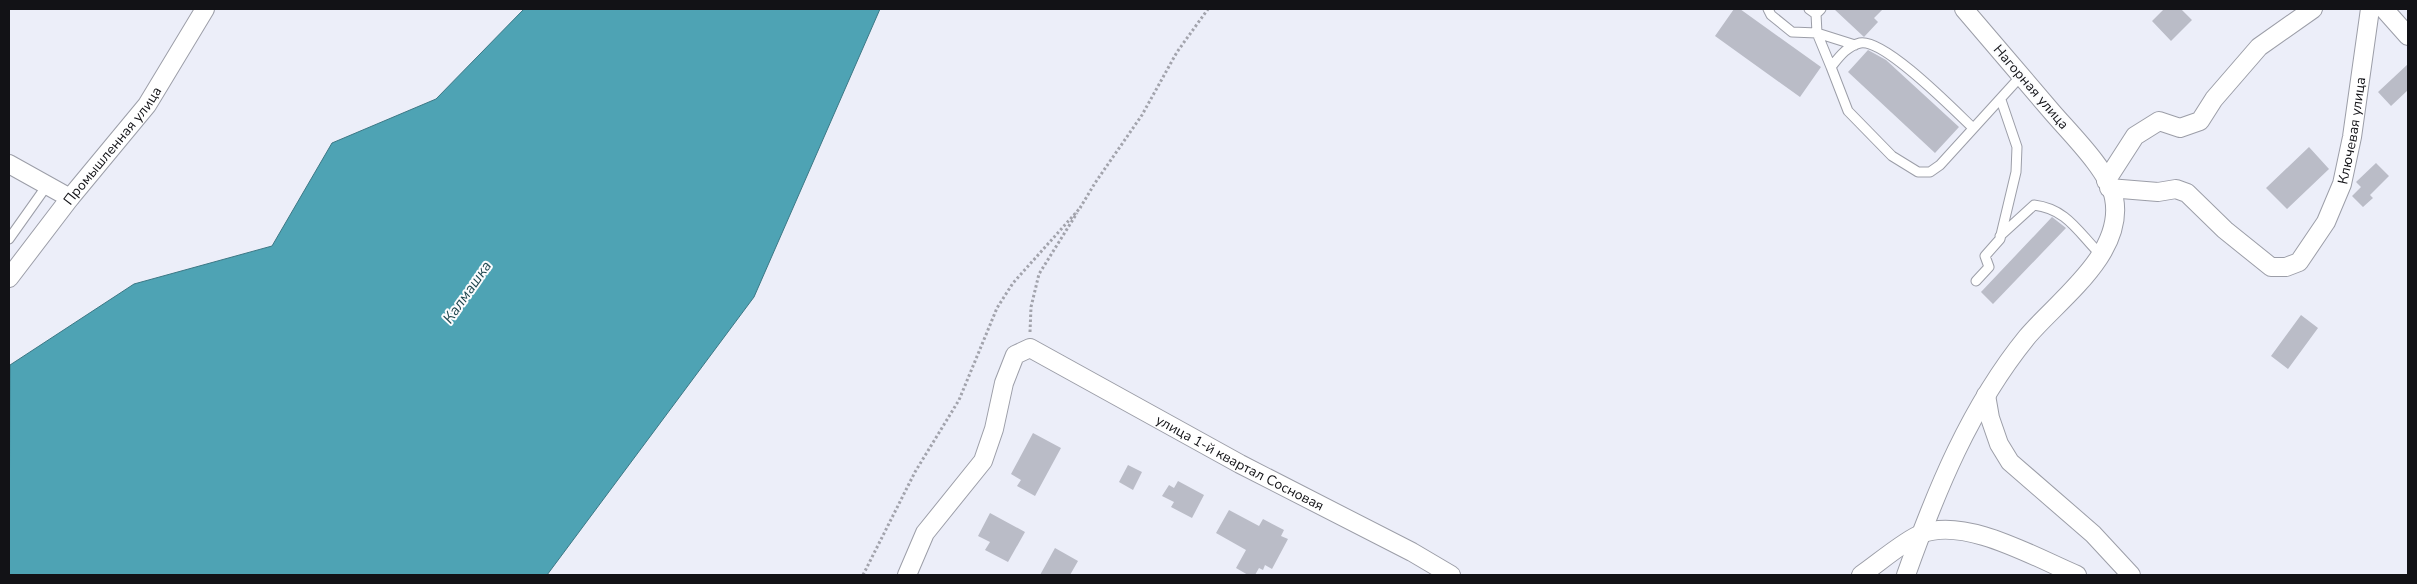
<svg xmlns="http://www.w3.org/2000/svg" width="2417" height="584" font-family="'Nunito Sans',sans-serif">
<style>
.water{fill:#4ea3b4;stroke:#3c7885}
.building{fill:#babcc7}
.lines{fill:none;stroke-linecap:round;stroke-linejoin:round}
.lane-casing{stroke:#9c9ea8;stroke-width:11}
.street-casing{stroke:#9c9ea8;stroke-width:20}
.path{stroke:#a2a3ac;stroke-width:3;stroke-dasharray:2.5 2.5;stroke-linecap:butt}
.lane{stroke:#fff;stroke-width:9}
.street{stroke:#fff;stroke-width:18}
.labels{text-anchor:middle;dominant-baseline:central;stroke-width:4;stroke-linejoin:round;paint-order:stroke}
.street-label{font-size:14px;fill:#121216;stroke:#fbfcfe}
.water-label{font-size:15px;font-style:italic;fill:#214850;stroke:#fbfcfe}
</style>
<rect width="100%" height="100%" fill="#eceef9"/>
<path class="water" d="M524 9H880L754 297 547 575H9L10 365 134 284 272 246 332 143 436 99Z"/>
<path class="building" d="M1734 9H1740L1821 67 1800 97 1715 36Z
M1834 9H1883L1874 18 1878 22 1864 37Z
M2164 9H2181L2192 20 2171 41 2152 21Z
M1868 50 1886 60 1959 127 1935 153 1848 72Z
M2408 64V90L2391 106 2378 92Z
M2309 147 2329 169 2287 209 2266 188Z
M2376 163 2389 176 2370 195 2373 198 2363 207 2352 196 2361 187 2356 182Z
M2052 217 2066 228 1993 304 1981 292Z
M2301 315 2318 328 2288 369 2271 356Z
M1033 433 1061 448 1035 496 1017 486 1021 480 1011 474Z
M1128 465 1142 472 1133 490 1119 482Z
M1178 481 1204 495 1192 518 1171 507 1174 502 1162 496 1169 485 1174 488Z
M1229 510 1259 526 1263 519 1284 530 1281 536 1288 539 1272 569 1265 565 1263 570 1259 568 1255 575H1248L1236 568 1246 550 1216 533Z
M990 513 1025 532 1008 562 985 550 990 542 978 536Z
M1055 548 1078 561 1070 575H1040Z"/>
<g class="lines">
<g class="lane-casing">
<path id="lane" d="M1768 9 1771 15 1792 32 1817 33 1855 45
M1809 9 1816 14 1821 9
M1816 14 1817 33 1831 67
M1973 128C1954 110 1884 38 1860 43 1847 46 1839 57 1831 67L1848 111 1892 156 1918 172H1930L1940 165 2021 76
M2000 236 2034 205C2067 209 2078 232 2100 254
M9 239 48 184
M1976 281 1989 267 1985 256 2000 239 2016 172 2017 147 2001 100"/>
</g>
<g class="street-casing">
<g id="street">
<path d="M2384 9 2408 36"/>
<path d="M9 164 70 198"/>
<path d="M2106 181 2135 136 2159 121 2180 128 2200 121 2214 99 2259 47 2313 9"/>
<path id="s1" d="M2109 188 2158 192 2176 189 2187 193 2225 230 2271 267H2286L2299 262 2326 222 2342 184 2352 137 2370 9"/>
<path id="s2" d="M9 278 70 198 147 105 205 9"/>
<path d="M1986 395 1990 418 1999 444 2010 462 2093 534 2131 575"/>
<path id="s3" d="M907 575 925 533 983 461 994 429 1004 383 1015 355 1030 348 1240 464 1412 552 1451 575"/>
<path d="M1861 575C1876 565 1905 540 1921 534 1965 516 2036 558 2077 575"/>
<path d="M1906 575C1936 491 1970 407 2027 337 2058 300 2125 254 2114 198 2109 171 2070 133 2052 112 2023 78 1993 43 1964 9"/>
</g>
</g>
<path class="path" d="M1080 208 1095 183 1142 115 1177 52 1208 9
M1030 332 1031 307 1039 274 1077 213
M863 575 915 472 959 400 997 308 1013 283 1081 207"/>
<use href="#lane" class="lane"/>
<use href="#street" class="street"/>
</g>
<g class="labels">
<g class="street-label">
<text transform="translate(2031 87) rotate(49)">Нагорная улица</text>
<text stroke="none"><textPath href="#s1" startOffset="364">Ключевая улица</textPath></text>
<text stroke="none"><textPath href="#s2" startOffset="168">Промышленная улица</textPath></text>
<text stroke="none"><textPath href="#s3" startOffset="505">улица 1-й квартал Сосновая</textPath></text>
</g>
<g class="water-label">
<text transform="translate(467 292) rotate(-55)">Калмашка</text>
</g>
</g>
<rect width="2417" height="584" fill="none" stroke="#121216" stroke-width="20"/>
</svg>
